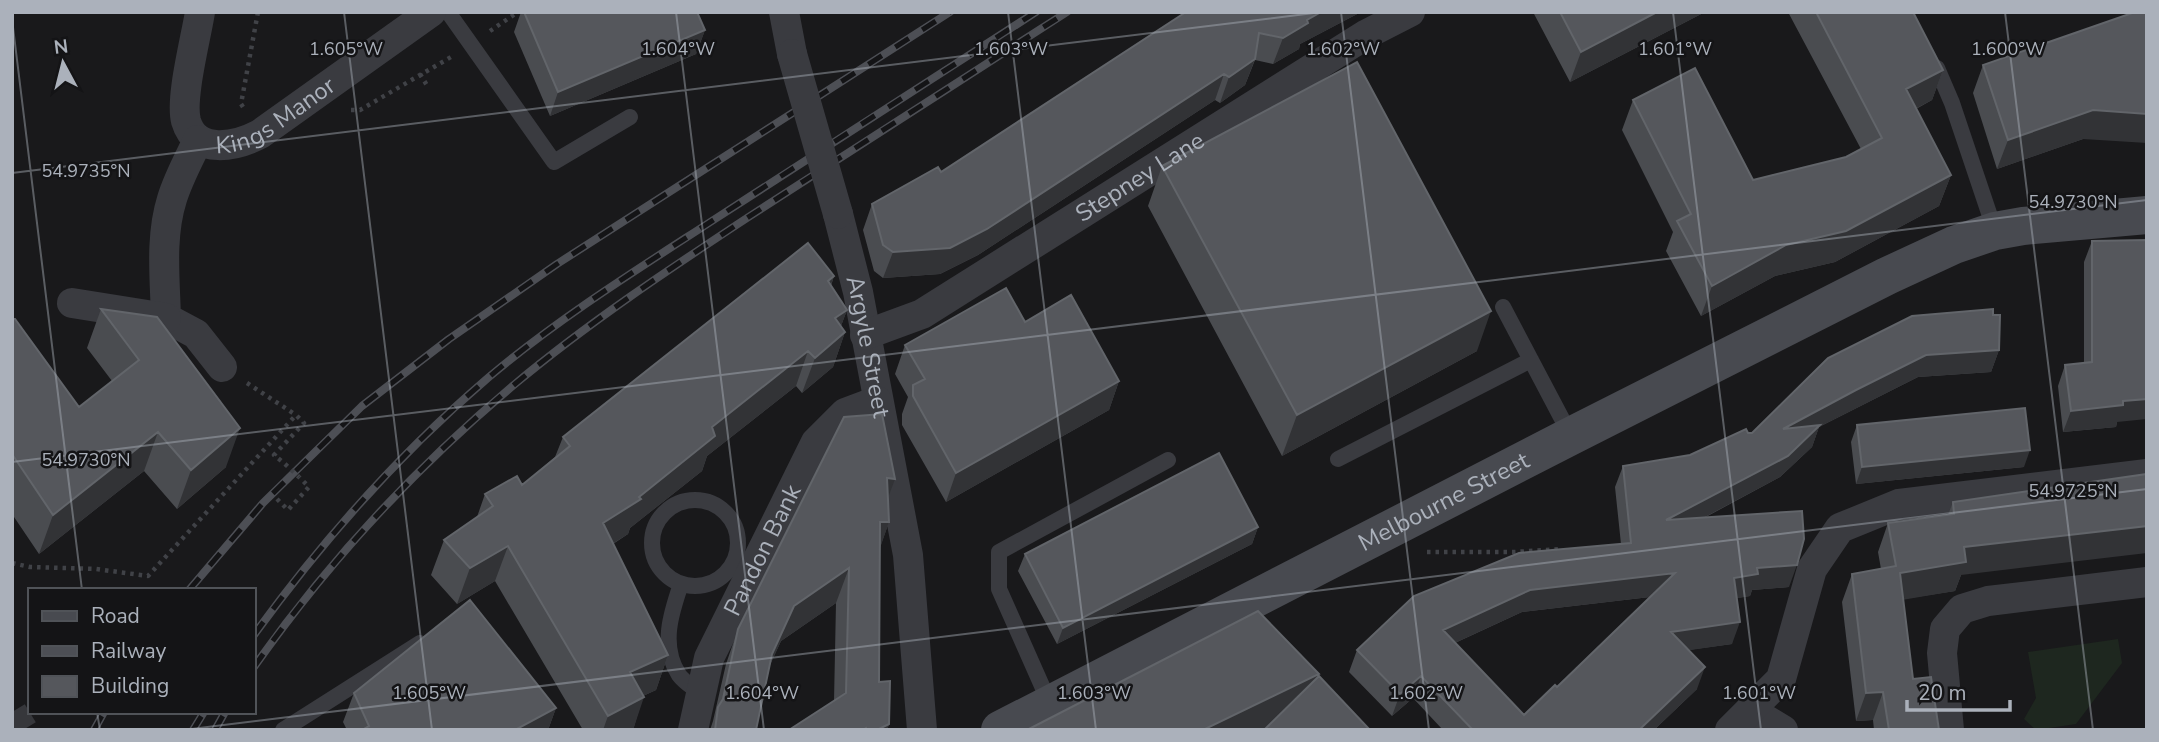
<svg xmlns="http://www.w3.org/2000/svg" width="2159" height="742" font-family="'Nunito Sans',sans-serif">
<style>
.green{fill:#1e271f}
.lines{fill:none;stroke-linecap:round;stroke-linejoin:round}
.street-tunnel{stroke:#36373b;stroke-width:30;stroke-dasharray:30 15;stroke-linecap:butt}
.path{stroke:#404247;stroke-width:4.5;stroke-dasharray:3.5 5;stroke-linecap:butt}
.lane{stroke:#3a3b40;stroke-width:16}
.street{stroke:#3a3b40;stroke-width:30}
.secondary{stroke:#484a50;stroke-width:38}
.rail-casing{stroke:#4d4f55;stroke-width:8}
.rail{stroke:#141416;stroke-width:5;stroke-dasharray:16;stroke-linecap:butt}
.path-bridge{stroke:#404247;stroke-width:4.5;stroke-dasharray:3.5 5;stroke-linecap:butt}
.street-bridge{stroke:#3a3b40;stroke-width:30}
.wall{fill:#4a4c50;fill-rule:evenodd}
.shaded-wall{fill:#323336}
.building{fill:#55575c;stroke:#62656a;stroke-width:2;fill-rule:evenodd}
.ticks{fill:none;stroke:#abb1bb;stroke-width:2;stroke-opacity:0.45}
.labels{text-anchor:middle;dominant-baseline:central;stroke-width:5;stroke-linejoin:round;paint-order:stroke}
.street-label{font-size:24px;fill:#abb1bb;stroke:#141416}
.ticks-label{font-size:18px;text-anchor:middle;fill:#abb1bb;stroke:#141416;stroke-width:5;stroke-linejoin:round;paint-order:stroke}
</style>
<rect width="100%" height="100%" fill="#19191b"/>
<path class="green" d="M2118 639 2122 663 2076 724 2036 730 2024 719 2036 698 2028 652Z"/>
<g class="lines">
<path class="street-tunnel" d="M12 712 23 730"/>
<path class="path" d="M490 31 518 12
M420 74 428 87
M243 107 241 104 258 12
M351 110H360L451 57
M247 383 296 415
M277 499 288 510 309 487 299 477
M1427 552H1514L1562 549
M12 563 30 567 96 569 148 576 296 415 304 423 274 455 285 464"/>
<path class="lane" d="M448 12 554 162 630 117
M1937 68 1952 103 1995 231
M1503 307 1571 436
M1338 459 1531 360
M652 543a43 43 0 1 1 86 0a43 43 0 1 1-86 0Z
M681 584C671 613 660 646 679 675 684 682 694 688 700 693
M1050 704 999 589V552L1168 460
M283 730 420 643"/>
<g class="street">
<path id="s1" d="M200 12C196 38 180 98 186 121 196 156 237 146 260 134L431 12"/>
<path d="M784 12 792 54"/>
<path d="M198 140C189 159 178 179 172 199 160 237 165 279 166 318L196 334 222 367"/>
<path id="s2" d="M838 214 858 292 908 555 922 730"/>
<path d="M72 303 166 318"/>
<path id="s3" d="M865 335 922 314 1367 34 1410 12"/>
<path d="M1750 710 1783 730"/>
<path id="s4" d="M693 730 709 658 816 442 845 413 877 401"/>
<path d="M1730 730 1781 679 1812 569 1840 528 1899 504 2147 474"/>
<path d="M1949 730 1942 653 1945 629 1962 609 1988 601 2147 582"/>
</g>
<path class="secondary" id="s5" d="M1000 730 1571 436 1887 276 1954 245 1995 231 2023 226 2147 215"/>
<g class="rail-casing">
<path id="rail" d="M189 590 263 503 362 406 449 339 557 264 950 12
M254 635C322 541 400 453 489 377 559 318 638 269 715 219 821 150 929 81 1036 12
M254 667C328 562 416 467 515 384 588 323 668 270 747 218 853 149 960 81 1067 12
M94 730 104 712
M193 730 204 712
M215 730 225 712"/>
</g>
<use href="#rail" class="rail"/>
<path class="path-bridge" d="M285 464 299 477"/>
<path class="street-bridge" d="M792 54 838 214"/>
</g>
<path class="wall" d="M521 12H524L705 30 696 54 550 116 514 32Z
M1186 12H1361L1300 44 1299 49 1273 64 1255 60 1245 85 1220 103 1215 100 978 255 940 274 883 278 874 271 863 230 872 204 941 172Z
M1533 12H1705L1570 82Z
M1788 12H1913L1943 70 1932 100 1916 109 1951 175 1939 206 1835 262 1775 276 1701 316 1666 251 1673 232 1622 130 1633 100 1753 180 1846 157 1861 149Z
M1983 65 2083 139 1997 169 1973 93Z
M1162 166 1477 351 1282 456 1148 206Z
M2092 241 2117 422 2116 427 2063 432 2058 386 2065 365 2084 363V262Z
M834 276 831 286 847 310 841 326 845 332 833 367 802 393 796 386 707 456 702 471 630 528 628 534 613 544 668 655 656 690 643 696 633 730H583L495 581 457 604 431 575 444 540 477 517 485 494 522 485 555 457 563 437Z
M101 309 226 467 177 509 144 471 39 554 12 514V319L79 407 112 381 87 348Z
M1025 322 1119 381 1109 410 946 502 902 425V414L908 397 895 374 905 345Z
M1999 350 1991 372 1918 377 1819 427 1812 447 1780 477 1704 518 1789 587 1752 590 1750 596 1737 598 1732 644 1688 650 1697 689 1654 730H1443L1413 698 1392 716 1349 672 1357 650 1621 544 1615 487 1623 466 1690 455 1748 433H1752L1828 358ZM1650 597 1557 687 1524 715 1455 643 1522 612Z
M1857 425 2024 467 1856 484 1851 442Z
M888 497 889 522 880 547 879 682 889 724 887 730H789L834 701 836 603 781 641 769 667 756 730H710L713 721 726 664 738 629Z
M1953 502 1961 575 1955 591 1903 599 1913 679 1939 730H1874L1873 720 1856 721 1842 602 1852 574 1881 569 1878 552 1888 523 1948 515Z
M1258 527 1252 544 1057 644 1018 571 1025 554Z
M354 693 556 708 548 730H347L343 722Z"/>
<path class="shaded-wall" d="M1321 12H1361L1300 44 1299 49 1273 64 1283 38 1307 20Z
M1657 12H1705L1570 82 1581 52Z
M705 30 696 54 550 116 558 92Z
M1255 59 1245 85 1220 103 1229 77Z
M1943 70 1932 100 1894 120 1906 89Z
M1224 74 1215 100 978 255 940 274 883 278 893 252Z
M2093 110 2147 114V143L2083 139 1997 169 2008 140Z
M1951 175 1939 206 1835 262 1775 276 1701 316 1712 286 1786 245Z
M834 276 821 312 828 281Z
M847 310 836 339 845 332 833 367 802 393 815 358 835 318Z
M1491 311 1477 351 1282 456 1297 415Z
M1999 350 1991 372 1918 377 1819 427 1812 447 1780 477 1658 542 1666 520 1783 429 1856 390 1926 355Z
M808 351 796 386 707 456 702 471 630 528 628 534 590 558 603 523 639 497 712 427Z
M1119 381 1109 410 946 502 956 473Z
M2147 399V419L2117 422 2116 427 2063 432 2071 411 2123 401Z
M240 428 226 467 177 509 191 470Z
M158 432 144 471 39 554 53 515Z
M2030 450 2024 467 1856 484 1862 467Z
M887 478 895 479 882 514Z
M880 522H889L877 557Z
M2147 526V553L1961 575 1955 591 1890 602 1900 573 1964 547Z
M1258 527 1252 544 1057 644 1063 628Z
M508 546 495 581 457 604 470 568Z
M1797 565 1789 587 1752 590 1750 596 1726 600 1734 578 1757 568Z
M849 568 836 603 781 641 759 689 772 654 794 606Z
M1675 573 1667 595 1522 612 1435 652 1443 630 1530 590Z
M1740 622 1732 644 1663 654 1671 632Z
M668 655 656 690 617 708 630 672Z
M1705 667 1697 689 1654 730H1639Z
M1319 674 1306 709 1263 730H1203Z
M1421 676 1413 698 1392 716 1400 694Z
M1883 692 1873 720 1856 721 1866 693Z
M644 697 633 730H603L608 716Z
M556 708 548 730H515Z
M889 724 887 730H877Z"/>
<path class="building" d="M524 12H697L705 30 558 92Z
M1186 12H1321L1307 20 1308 23 1283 38 1259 33 1255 59 1229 77 1224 74 987 229 950 248 893 252 883 245 872 204 938 167 941 172Z
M1560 12H1657L1581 52Z
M1816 12H1913L1943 70 1906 89 1951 175 1846 231 1786 245 1712 286 1677 221 1691 214 1633 100 1695 68 1753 180 1846 157 1882 138Z
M2135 12H2147V114L2093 110 2008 140 1983 65Z
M1357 62 1491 311 1297 415 1162 166Z
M2147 240V399L2123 401V405L2071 411 2065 365 2092 362V241Z
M808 243 834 276 828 281 847 310 835 318 845 332 815 358 808 351 712 427 715 436 639 497 641 499 603 523 668 655 630 672 644 697 608 716 508 546 470 568 444 540 493 506 485 494 517 476 522 485 570 446 563 437Z
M1006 288 1025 322 1071 295 1119 381 956 473 913 396V385L925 379 905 345Z
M101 309 157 317 240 428 191 470 158 432 53 515 12 454V319H15L79 407 139 360Z
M1993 309V315H2000L1999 350 1926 355 1856 390 1783 429 1820 425 1788 456 1666 520 1802 511 1804 539 1797 565 1757 568 1758 574 1734 578 1740 622 1671 632 1705 667 1639 730H1473L1421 676 1400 694 1357 650 1414 596 1519 553 1631 543 1623 466 1690 455 1746 429 1748 433H1752L1828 358 1912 316ZM1675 573 1557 687 1555 685 1524 715 1443 630 1530 590Z
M2025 408 2030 450 1862 467 1857 425Z
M882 414 895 479 887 478 889 522H880L879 682 890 681 889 724 877 730H867L866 728 863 730H789L846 693 849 568 794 606 772 654 756 730H715L718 707 723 699 738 629 844 417Z
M1219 453 1258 527 1063 628 1025 554Z
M2147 474V526L1964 547 1966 562 1900 573 1913 679 1931 677 1939 730H1889L1883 692 1866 693 1852 574 1896 566 1888 523 1954 514 1953 502Z
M470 600 556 708 515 730H362L369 726 354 693Z
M1258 611 1319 674 1203 730H1027Z
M1319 676 1370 730H1264Z"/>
<path class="ticks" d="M344 12 432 730M676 12 764 730M1008 12 1096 730M1341 12 1429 730M1673 12 1761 730M2005 12 2093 730M12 19 82 590M12 173 1322 12M12 462 2147 200M97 712 100 730M183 730 2147 489"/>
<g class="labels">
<g class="street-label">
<text stroke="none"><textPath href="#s1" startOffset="219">Kings Manor</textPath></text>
<text stroke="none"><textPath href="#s3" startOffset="318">Stepney Lane</textPath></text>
<text stroke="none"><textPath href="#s2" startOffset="136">Argyle Street</textPath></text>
<text stroke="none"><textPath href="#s5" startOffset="499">Melbourne Street</textPath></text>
<text stroke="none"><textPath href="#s4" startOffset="194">Pandon Bank</textPath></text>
</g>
</g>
<g class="ticks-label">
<text x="346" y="55">1.605°W</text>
<text x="678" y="55">1.604°W</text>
<text x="1011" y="55">1.603°W</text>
<text x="1343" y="55">1.602°W</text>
<text x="1675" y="55">1.601°W</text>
<text x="2008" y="55">1.600°W</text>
<text x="86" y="177">54.9735°N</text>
<text x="2073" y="208">54.9730°N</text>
<text x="86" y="466">54.9730°N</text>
<text x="2073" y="497">54.9725°N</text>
<text x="429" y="699">1.605°W</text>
<text x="762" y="699">1.604°W</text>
<text x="1094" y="699">1.603°W</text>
<text x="1426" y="699">1.602°W</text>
<text x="1759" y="699">1.601°W</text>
</g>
<rect width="2159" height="742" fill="none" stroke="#abb1bb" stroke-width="28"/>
<rect x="28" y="588" width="228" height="126" fill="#141416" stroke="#505358" stroke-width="2"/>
<rect x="42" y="611" width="35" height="10" fill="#484a50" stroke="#505358" stroke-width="2"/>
<text x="91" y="623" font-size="21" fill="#abb1bb">Road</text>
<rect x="42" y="646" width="35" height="10" fill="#4d4f55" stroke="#505358" stroke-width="2"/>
<text x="91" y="658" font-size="21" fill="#abb1bb">Railway</text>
<rect x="42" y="676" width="35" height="21" fill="#55575c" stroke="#505358" stroke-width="2"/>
<text x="91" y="693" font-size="21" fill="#abb1bb">Building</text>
<g transform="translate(63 63) rotate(353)" stroke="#141416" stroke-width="5" paint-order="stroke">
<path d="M0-5L12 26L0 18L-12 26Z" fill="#abb1bb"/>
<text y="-10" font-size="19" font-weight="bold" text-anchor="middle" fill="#abb1bb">N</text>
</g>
<path d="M1907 700v10h103v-10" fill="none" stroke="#abb1bb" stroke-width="3.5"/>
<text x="1918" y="700" font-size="21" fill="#abb1bb" stroke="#141416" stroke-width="5" paint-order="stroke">20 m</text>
</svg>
